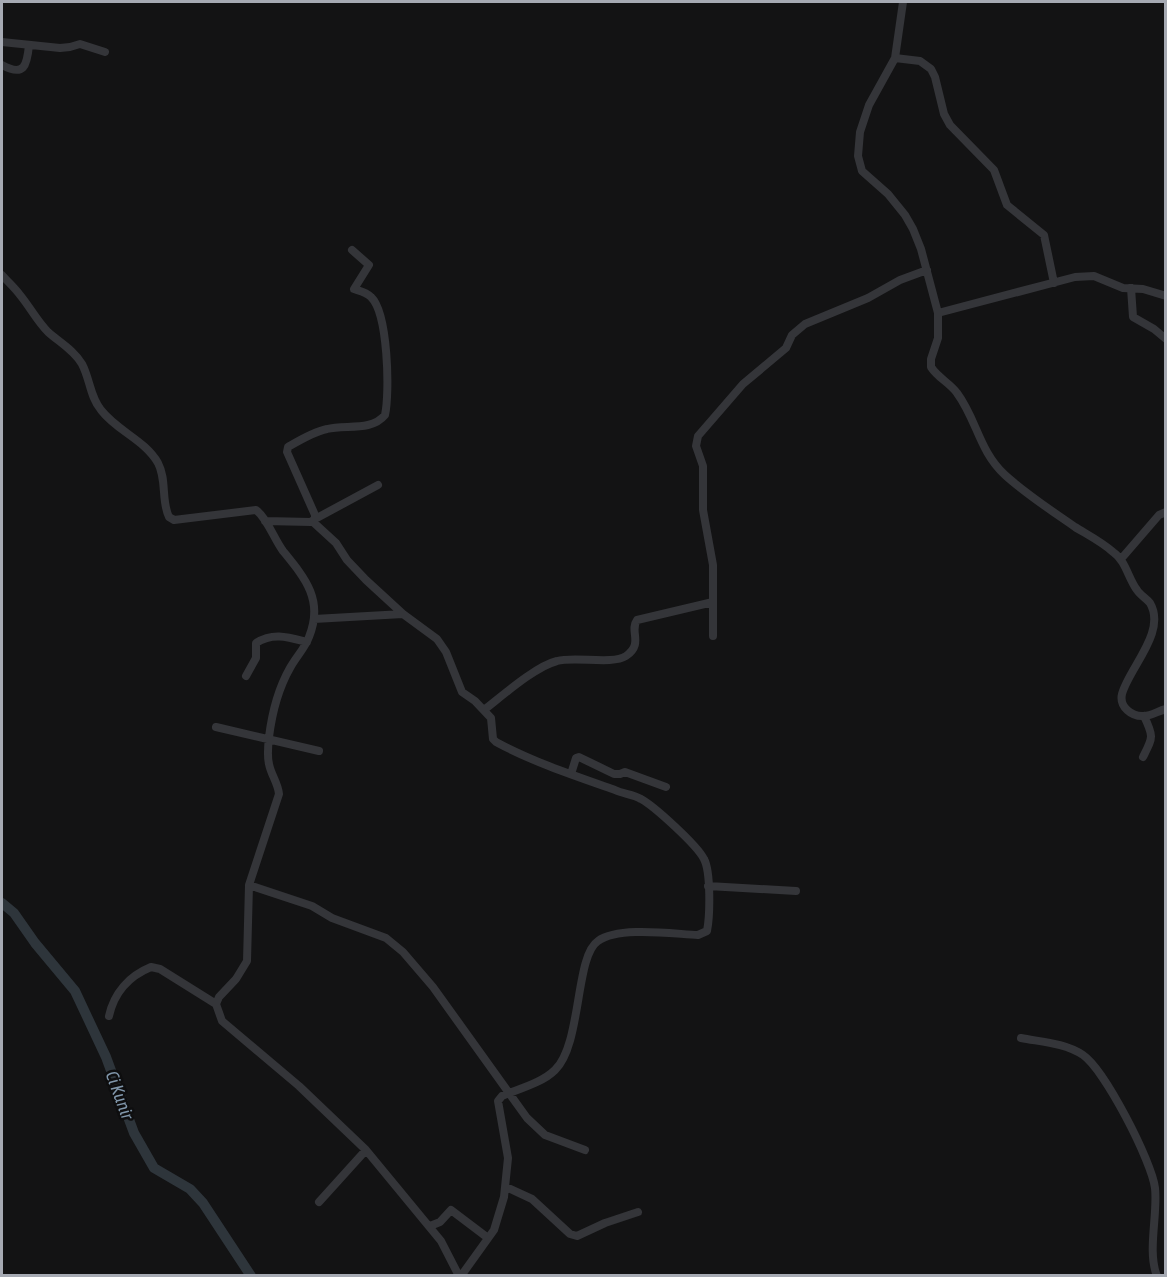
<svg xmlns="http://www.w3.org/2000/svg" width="1167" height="1277" font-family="'Asap Condensed',sans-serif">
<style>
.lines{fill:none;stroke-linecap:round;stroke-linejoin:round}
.river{stroke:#2e353b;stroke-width:10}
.minor{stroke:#343539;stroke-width:8}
.labels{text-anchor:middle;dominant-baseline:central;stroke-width:5;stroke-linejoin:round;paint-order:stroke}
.water-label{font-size:18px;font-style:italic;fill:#8096aa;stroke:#0e0e0f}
</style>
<rect width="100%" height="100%" fill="#131314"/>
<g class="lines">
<path class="river" d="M2 903 14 913 35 943 75 991 106 1057 134 1133 154 1168 190 1189 203 1203 251 1276"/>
<path class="minor" d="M903 2 895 58 869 105 860 132 858 156 862 171 888 194 905 215 913 229 921 249 938 313V338L931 359V367C938 378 950 383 957 393 977 420 979 451 1005 475 1026 494 1052 511 1075 527 1088 535 1102 542 1113 552 1126 561 1128 578 1137 590 1140 595 1146 598 1150 603 1167 632 1129 668 1122 694 1119 707 1132 717 1144 716 1151 716 1158 711 1166 709
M2 42 60 48 70 47 80 44 105 52
M895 58 920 61 931 69 935 77 944 114 950 125 994 170 1007 205 1044 235 1054 283
M2 65C24 77 27 66 29 45
M2 275C8 282 15 288 20 295 30 307 37 321 48 332 59 342 74 350 82 364 90 379 90 397 101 410 117 431 145 440 158 463 167 480 161 501 169 517L174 520 256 510C267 518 274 539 283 551 305 578 324 600 309 637 305 648 296 657 290 668 278 689 272 713 269 737 268 746 267 756 269 764 271 775 278 783 279 794L249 885 247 961 236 979 219 997 216 1004 222 1021 299 1086 366 1150 441 1241 459 1276
M1131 288 1133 317 1154 329 1166 339
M938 313 1075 277 1094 276 1123 288 1143 289 1166 296
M315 519 378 485
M265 521 311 522 315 519V515L287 452 288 447C300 440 313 432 327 429 345 424 371 432 385 415 390 392 388 313 371 297 366 292 360 291 354 289L369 265 352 250
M312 521 336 543 347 560 366 580 403 614
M1121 559 1159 515 1166 512
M314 619 403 614 437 639 446 652 462 692 475 701 491 718 493 739 496 742C533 762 575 776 615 790 623 794 633 794 641 799 654 806 697 845 704 859 711 872 710 916 707 931L698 935C673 934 619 926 598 941 575 956 582 1044 555 1070 542 1083 518 1089 502 1096L498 1101 508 1158 504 1197 494 1230 461 1276
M713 636V565L703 510V466L696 446 698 436 743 384 786 348 792 335 805 324 868 298 900 280 927 270
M246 676 256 658V643C273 632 288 637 307 642
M484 710C502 696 536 666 557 661 575 656 612 665 626 656 644 644 629 631 637 620L713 602
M216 727 319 751
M1143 757C1153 737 1154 737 1144 716
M571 774 576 758 579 757 614 774H620L625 772 666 787
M249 885 312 906 332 918 386 938 403 952 433 987 527 1118 545 1135 585 1150
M708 886 796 891
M109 1016C114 993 129 976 151 967L160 969 216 1004
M1021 1038C1042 1042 1065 1043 1083 1055 1105 1070 1152 1162 1155 1188 1158 1215 1147 1251 1157 1276
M506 1187 532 1199 570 1234 577 1236 605 1223 638 1212
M319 1202 366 1150
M430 1226 440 1222 451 1210 488 1238"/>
</g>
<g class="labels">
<g class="water-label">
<text transform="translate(120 1095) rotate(70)">Ci Kunir</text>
</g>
</g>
<rect width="1167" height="1277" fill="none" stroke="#a6aab3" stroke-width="6"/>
</svg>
